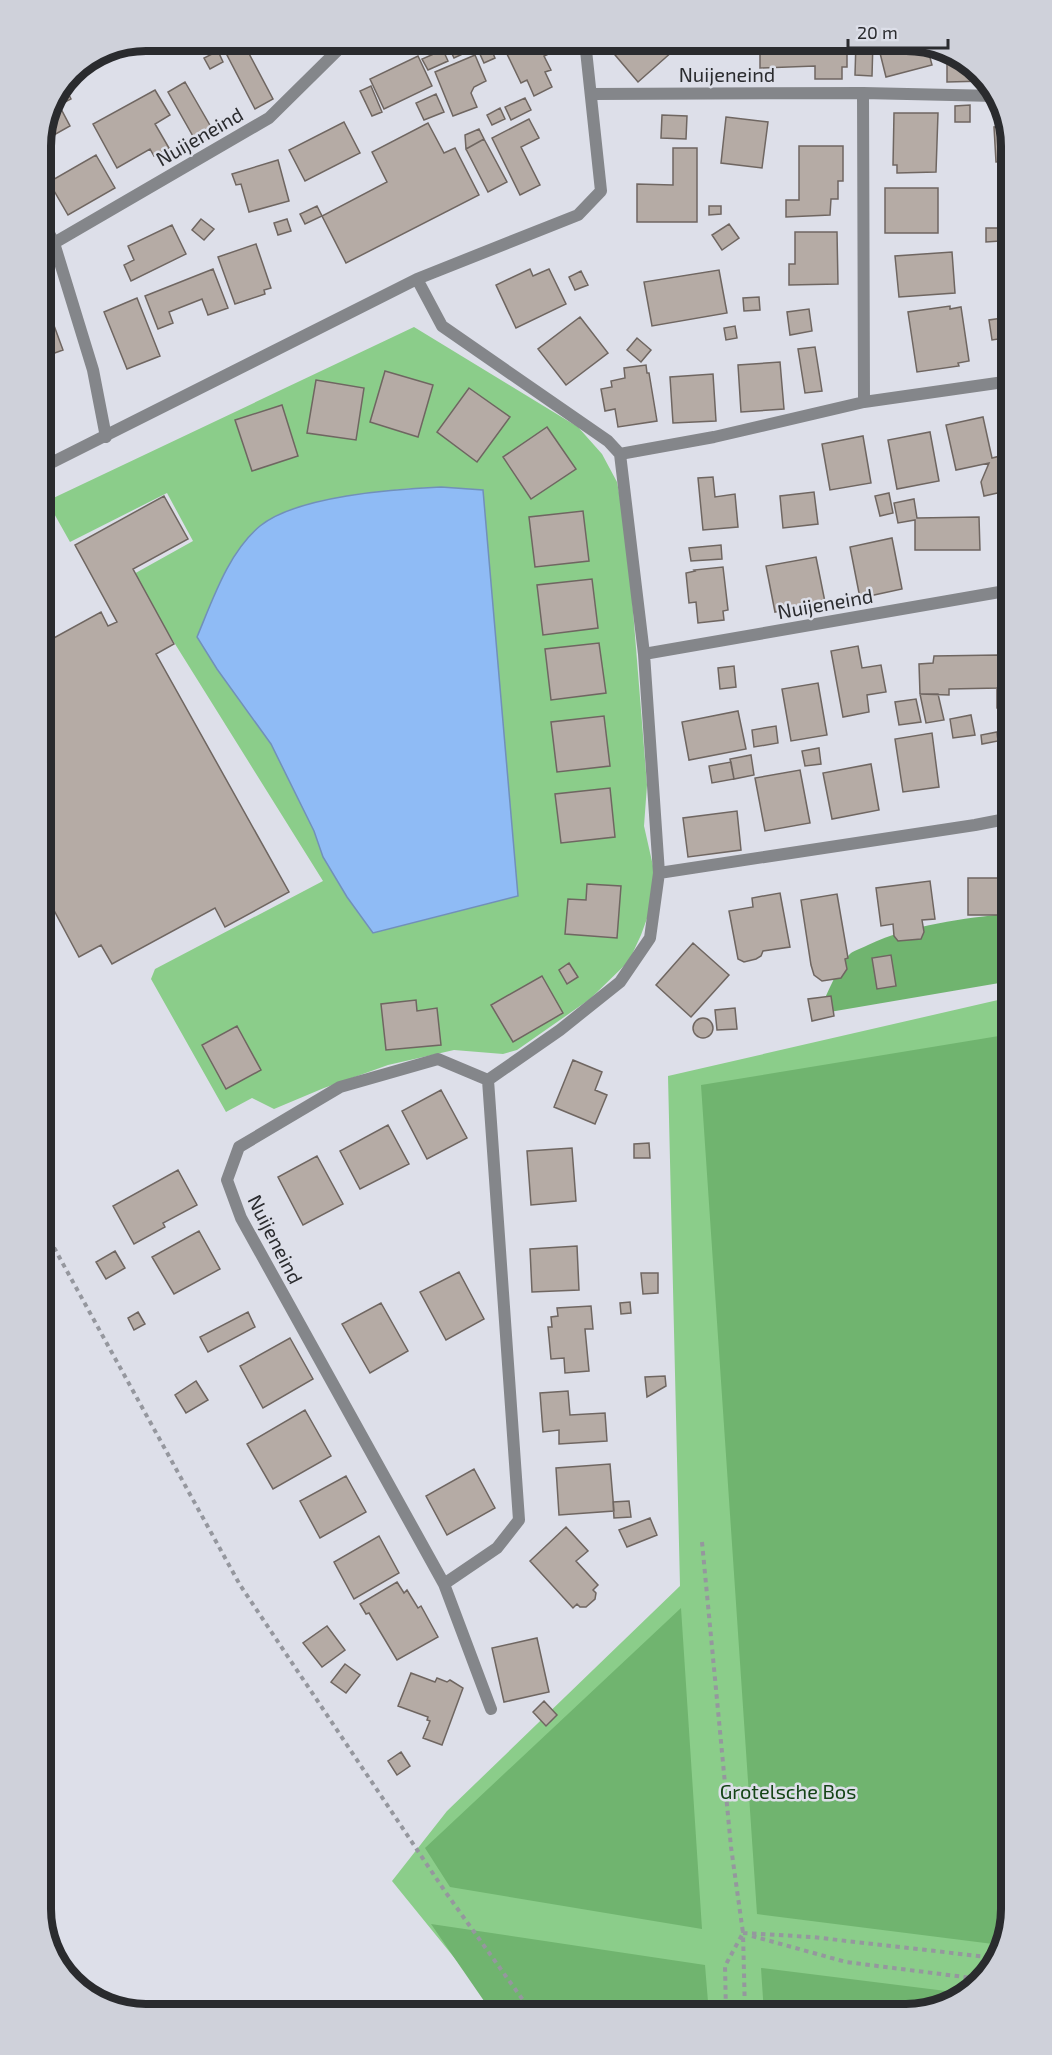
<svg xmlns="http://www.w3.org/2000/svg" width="1052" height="2055" font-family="'Exo 2',sans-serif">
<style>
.green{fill:#8bcd8a;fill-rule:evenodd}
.forest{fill:#70b46f}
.water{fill:#8fbbf5;stroke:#7190b9;stroke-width:1.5}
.building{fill:#b5aba5;stroke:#6f6661;stroke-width:1.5}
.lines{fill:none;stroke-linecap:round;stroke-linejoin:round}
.path{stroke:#95979e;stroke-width:4;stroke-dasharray:4.5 4.5;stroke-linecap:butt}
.street{stroke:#84868a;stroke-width:12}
.labels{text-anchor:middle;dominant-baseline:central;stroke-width:5;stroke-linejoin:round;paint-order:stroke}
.street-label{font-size:20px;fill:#2a2b2e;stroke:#dddfe9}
.park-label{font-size:20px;fill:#154417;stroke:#dddfe9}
.rim{fill:none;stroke:#2a2b2e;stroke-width:8}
</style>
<rect width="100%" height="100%" fill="#dddfe9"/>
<path class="green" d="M414 327 578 427 602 454 617 482 627 536 647 785 644 826 658 888 641 935 629 961 590 999 517 1050 503 1054 454 1050 388 1065 324 1088 274 1109 252 1098 226 1112 151 979 155 969 323 881 132 575 193 541 167 493 70 542 47 501ZM441 487 483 490 373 933 347 897 323 857 314 831 271 744 217 669 222 578 243 545 260 526 304 506 334 499 402 489Z
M1011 997V1909L994 1968 946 2007 906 2014H500L392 1881 447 1811 680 1586 668 1076Z"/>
<path class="forest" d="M1011 913V981L818 1014C825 999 839 963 851 953 855 950 863 948 868 945 913 924 962 919 1011 913Z
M1011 1034V1909L1001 1945 757 1914 701 1085Z
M681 1608 702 1929 450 1887 425 1848Z
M431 1924 705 1965 709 2014H493Z
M761 1968 962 1993 946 2007 906 2014H764Z"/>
<path class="water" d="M441 487 483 490 518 896 373 933 347 897 323 857 314 831 271 744 217 669 197 637C213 599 228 553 260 526 297 496 394 489 441 487Z"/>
<path class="building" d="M446 41H477L480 46 454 58Z
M531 41H548L553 52 544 56 551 70 545 72 552 87 534 96 527 80 521 83 507 54Z
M620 41H665L673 51 638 82 610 49Z
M760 41 798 43V41H847V67H842V79H815V66L760 68Z
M856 41H873L872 76 855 75Z
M877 41H913L927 46 932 65 886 77Z
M245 46 273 99 255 109 227 55Z
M490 46 495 58 484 63 479 52Z
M443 50 448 61 428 70 422 59Z
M218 51 223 62 210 69 204 58Z
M947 53 970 62 985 81 947 82Z
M475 55 486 81 474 87 471 93 477 107 453 116 435 72Z
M418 56 432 86 384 109 370 79Z
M185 82 215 134 198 145 168 92Z
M371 86 382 112 372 116 360 91Z
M65 87 71 99 59 105 70 126 45 140 42 136Z
M155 90 170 115 155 124 169 148 154 156 150 149 117 168 93 124Z
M436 94 444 112 424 120 416 103Z
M525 98 531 110 511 120 505 107Z
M970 105V122H955V106Z
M500 108 505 119 492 125 487 115Z
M894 113H938L936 172 897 173V165H893Z
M662 115 687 116 686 139 661 138Z
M726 117 768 122 762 168 721 163Z
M529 119 539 138 521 147 540 185 520 195 492 138Z
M344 122 360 153 305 181 289 150Z
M428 123 444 153 455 148 479 195 346 263 322 216 387 182 372 152Z
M1007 126 1012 146 1011 161 996 162 994 127Z
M479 129 484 139 466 149 465 135Z
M484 139 507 182 488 192 466 149Z
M799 146H843V181H838V199H831L830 215 786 217V200H799Z
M673 148H697V222H637V184L673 185Z
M96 155 115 188 68 215 49 182Z
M278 160 289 201 249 212 241 184 236 185 232 174Z
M885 188H938V233H885Z
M317 206 322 216 305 224 300 214Z
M709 206H721V214L709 215Z
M201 219 214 229 204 240 192 230Z
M287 219 291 231 278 235 274 223Z
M729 224 739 238 722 250 712 235Z
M172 225 186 254 131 281 124 265 134 260 128 246Z
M986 228H1000V241L986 242Z
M795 232H837L838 284 789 285V264H795Z
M256 244 271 288 264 290 265 294 235 304 218 257Z
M952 252 955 293 899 297 895 256Z
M1011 252V289L1003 290 1001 253Z
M213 269 228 308 208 315 202 299 169 312 173 323 158 329 145 296Z
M530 269 533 276 549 269 566 304 516 328 496 285Z
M719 270 727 313 652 326 644 282Z
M581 271 588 285 575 290 569 277Z
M759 297 760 310 744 311 743 298Z
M137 298 160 356 127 369 104 312Z
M45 301 63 350 41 358V302Z
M950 306V309L961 307 969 361 958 363 959 366 917 372 908 312Z
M809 309 812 331 790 335 787 312Z
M580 317 608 353 566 385 538 349Z
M1009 317 1011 337 992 340 989 320Z
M735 326 737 338 726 340 724 328Z
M637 338 651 350 641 362 627 350Z
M815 347 822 391 805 393 798 349Z
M780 362 784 409 741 412 738 365Z
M646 365 647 373H649L657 421 618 427 615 409 605 411 601 389 612 387 611 381 625 378 624 368Z
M385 371 433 385 418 437 370 422Z
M713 374 716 421 673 423 670 377Z
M316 380 364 388 356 440 307 433Z
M469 388 510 417 477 462 437 432Z
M282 405 298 456 252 471 235 420Z
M983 417 992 458 1008 454 1011 474V490L984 496 981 482 989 463 956 470 946 425Z
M547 427 576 469 531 499 503 457Z
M930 432 939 481 897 489 888 440Z
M863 436 871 483 830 490 822 444Z
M713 477 715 497 735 494 738 527 703 530 698 478Z
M814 492 818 524 783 528 780 496Z
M889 493 893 513 880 516 875 496Z
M164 496 188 539 133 569 174 644 156 654 289 892 225 927 215 908 112 964 101 945 79 957 41 886V645L101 612 108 626 117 622 75 545Z
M914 499 917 518 979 517 980 550H915V520L898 523 894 503Z
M583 511 589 561 535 567 529 517Z
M892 538 902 589 860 598 850 547Z
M721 545 722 559 691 561 689 548Z
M816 557 825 602 775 612 766 566Z
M723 567 728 610 723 611 724 620 698 623 696 602 689 603 686 573 695 571 694 570Z
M592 579 598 628 543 635 537 585Z
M599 643 606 693 551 700 545 649Z
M858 646 862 668 881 665 886 692 867 695 869 712 843 717 831 651Z
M998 655 999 688 949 689V695L920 694 919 664 933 663 934 656Z
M734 666 736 687 720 689 718 668Z
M818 683 827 735 791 741 782 689Z
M997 688H1011V706L997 708Z
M920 694H938L944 720 926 723Z
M916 699 921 722 899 725 895 702Z
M738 711 746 749 689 760 682 722Z
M971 715 975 735 953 738 950 719Z
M604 716 610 766 557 772 551 722Z
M776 726 778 743 754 747 752 730Z
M997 732 998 741 982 744 981 735Z
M932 733 939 787 903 792 895 739Z
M819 748 821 764 805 766 802 751Z
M1011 753V796L1007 797 1000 755Z
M751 755 754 775 734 779 730 759Z
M731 762 734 779 712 783 709 766Z
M871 764 879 810 832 819 823 773Z
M800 770 810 823 765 831 755 778Z
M610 788 615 837 561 843 555 794Z
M737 811 741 850 688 857 683 818Z
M968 878H1011V915H968Z
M930 881 935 919 922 920 924 932 921 939 898 941 894 936 893 924 881 926 876 888Z
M587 884 621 886 617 938 565 934 568 899 586 900Z
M780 893 790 947 763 951 761 956 756 959 744 962 738 959 729 911 753 907 752 898Z
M837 894 848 958 845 959 847 969 841 978 822 981 814 975 811 965 801 900Z
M693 943 729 975 691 1017 656 985Z
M891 955 896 986 877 989 872 958Z
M569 963 578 977 567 984 559 970Z
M542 976 563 1013 513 1042 491 1005Z
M831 996 834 1016 812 1021 808 999Z
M416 1000 417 1011 437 1008 441 1045 386 1050 381 1004Z
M735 1008 737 1029 717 1030 715 1010Z
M693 1028a10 10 0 1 1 20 0a10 10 0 1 1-20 0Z
M237 1026 261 1070 226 1089 202 1045Z
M573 1060 602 1072 595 1090 607 1095 595 1124 554 1107Z
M441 1090 467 1138 427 1159 402 1111Z
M388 1125 409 1164 360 1189 340 1151Z
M649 1143 650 1158H634V1144Z
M572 1148 576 1201 531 1205 527 1151Z
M317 1156 343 1204 303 1225 278 1177Z
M178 1170 197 1205 163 1223 165 1227 134 1244 113 1206Z
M199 1231 220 1269 174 1294 152 1257Z
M577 1246 579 1290 532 1292 530 1249Z
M115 1251 125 1268 106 1279 96 1262Z
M459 1272 484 1319 446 1340 420 1292Z
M641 1273H658V1293L643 1294Z
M630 1302 631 1313 621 1314 620 1303Z
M381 1303 408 1351 370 1373 342 1324Z
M591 1306 593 1329H585L589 1371 565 1373 564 1358 551 1359 548 1327H552L551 1317 558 1316 557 1308Z
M138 1312 145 1324 134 1330 128 1318Z
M248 1312 255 1327 208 1352 200 1337Z
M290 1338 313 1379 263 1408 240 1366Z
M665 1376 666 1386 647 1397 645 1377Z
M196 1381 208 1400 186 1413 175 1395Z
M568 1391 570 1415 605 1413 607 1441 559 1444V1430L543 1432 540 1393Z
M305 1410 331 1456 273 1489 247 1444Z
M610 1464 614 1511 559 1515 556 1468Z
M474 1469 495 1508 447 1535 426 1496Z
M346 1476 366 1512 320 1538 300 1501Z
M629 1501 631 1517 614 1518 613 1502Z
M650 1518 657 1535 627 1547 619 1530Z
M566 1527 588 1551 576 1561 598 1585 593 1590 596 1593 595 1599 586 1607H580L577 1604 573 1608 530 1561Z
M379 1536 399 1573 354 1599 334 1562Z
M397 1582 404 1593 407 1590 418 1608 421 1606 438 1637 397 1660 369 1613 366 1614 360 1604Z
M327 1626 345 1650 322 1667 303 1643Z
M537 1638 549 1692 504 1702 492 1648Z
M345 1664 360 1675 346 1693 331 1682Z
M411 1673 435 1682 437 1678 447 1682 450 1680 463 1688 442 1745 423 1738 430 1721 427 1720 428 1717 398 1706Z
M544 1701 557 1715 546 1726 533 1712Z
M401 1752 410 1766 397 1775 388 1761Z"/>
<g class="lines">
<path class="path" d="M41 1224 240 1585 444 1890 533 2014
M702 1542 731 1847 743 1933 725 1966 726 2014
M752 1936 846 1962 980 1979
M745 2014 743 1933 812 1937 996 1958"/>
<path class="street" d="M863 93 864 402
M591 94 863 93 996 96
M41 218 54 243 93 370 106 437
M54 243 269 118 347 41
M417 279 442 326 608 441 620 454 644 654 659 873 650 938 620 982 560 1030 488 1080
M620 454 714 437 864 402 1011 381
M41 468 417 279 578 215 601 191 585 41
M644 654 1011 590
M659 873 975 825 1011 818
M488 1080 438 1059 340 1087 239 1147 227 1180 241 1218 444 1584 491 1709
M444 1584 497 1548 519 1520 488 1080"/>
</g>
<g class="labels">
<g class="street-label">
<text x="727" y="74">Nuijeneind</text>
<text transform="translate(199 136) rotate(-30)">Nuijeneind</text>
<text transform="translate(825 603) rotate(-10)">Nuijeneind</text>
<text transform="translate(276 1239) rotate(63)">Nuijeneind</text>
</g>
<g class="park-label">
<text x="788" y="1791">Grotelsche Bos</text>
</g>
</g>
<path d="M0 0H1052V2055H0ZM146 51H906A95 95 0 0 1 1001 146V1909A95 95 0 0 1 906 2004H146A95 95 0 0 1 51 1909V146A95 95 0 0 1 146 51Z" fill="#cfd1da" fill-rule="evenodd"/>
<path class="rim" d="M146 51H906A95 95 0 0 1 1001 146V1909A95 95 0 0 1 906 2004H146A95 95 0 0 1 51 1909V146A95 95 0 0 1 146 51Z"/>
<path d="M848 39v9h100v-9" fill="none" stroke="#2a2b2e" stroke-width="3"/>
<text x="857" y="39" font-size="18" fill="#2a2b2e" stroke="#dddfe9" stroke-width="4.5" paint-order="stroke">20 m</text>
</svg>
